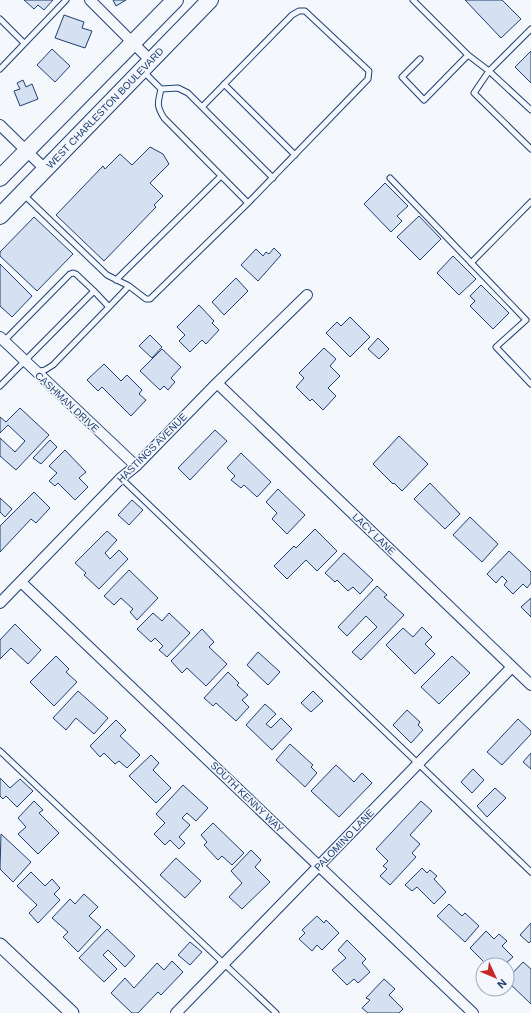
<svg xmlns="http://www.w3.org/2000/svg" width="531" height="1013" font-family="Arial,sans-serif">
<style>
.building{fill:#d5e0f0;stroke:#1d3f73}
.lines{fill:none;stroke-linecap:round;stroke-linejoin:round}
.service-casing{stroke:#1d3f73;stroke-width:7}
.minor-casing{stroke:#1d3f73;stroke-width:12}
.tertiary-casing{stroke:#1d3f73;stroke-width:15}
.primary-casing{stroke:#1d3f73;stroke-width:18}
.service{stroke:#f4f7fb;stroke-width:5}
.minor{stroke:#f4f7fb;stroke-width:10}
.tertiary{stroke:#f4f7fb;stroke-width:13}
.primary{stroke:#f4f7fb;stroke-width:16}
.labels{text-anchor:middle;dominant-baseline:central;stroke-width:3;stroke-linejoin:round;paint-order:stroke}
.street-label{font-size:10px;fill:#1d3f73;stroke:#f4f7fb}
</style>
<rect width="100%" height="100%" fill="#f4f7fb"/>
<path class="building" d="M24 0H53L44 10 38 5 34 9Z
M113 0H126L116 6Z
M465 0H502L521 19 501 38Z
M64 15 84 22 82 28 92 31 85 48 55 38Z
M52 49 70 66 55 82 37 65Z
M531 51V83L515 67Z
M23 80 26 87 32 84 38 99 20 106 14 91 20 89 17 83Z
M150 147 163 154 169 164 150 183 163 196 154 205 156 207 104 261 56 215 103 166 105 169 120 154 132 165Z
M385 183 408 206 397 216 402 221 391 232 364 204Z
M419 216 441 239 420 260 397 237Z
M34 217 73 254 37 291 0 256V252Z
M274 248 281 255 258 281 241 265 256 249 263 256 266 252 269 254Z
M453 256 476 279 459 295 437 273Z
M0 264 32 296 12 317 0 306Z
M236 278 248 291 224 315 212 302Z
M481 285 509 313 493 329 470 306 475 301 470 296Z
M199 305 214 321 212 323 219 330 206 344 202 340 190 352 179 341 185 335 177 327Z
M350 317 370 337 350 357 326 333 337 322 341 326Z
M150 335 162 347 152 358 139 346Z
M378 338 389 349 379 359 368 349Z
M324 348 336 359 330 366 340 376 328 388 336 396 323 410 312 399 310 401 296 387 304 378 299 373Z
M162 349 181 367 171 378 175 382 168 390 164 386 160 390 140 371Z
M104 364 121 381 127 375 142 390 139 394 146 400 131 416 102 387 98 391 87 380Z
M20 408 49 435 16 470 0 456V438L15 452 25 441 8 425 0 433V417L6 422Z
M215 430 227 441 190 480 178 468Z
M399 436 428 464 402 491 394 483 393 484 373 464Z
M50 440 57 447 41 464 33 458Z
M65 450 86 472 79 478 88 487 75 500 58 483 55 486 49 481 57 473 49 466Z
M241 453 271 482 257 497 244 485 241 488 231 480 235 476 227 468Z
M430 483 460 514 445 529 414 499Z
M278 489 305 515 287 534 272 519 277 513 266 502Z
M34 492 50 508 36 523 31 519 0 552V526Z
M0 498 12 509 5 517 0 512Z
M132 500 143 510 129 525 118 515Z
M470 517 498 544 482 562 453 535Z
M315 529 337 551 317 571 306 560 287 579 274 566 294 546 296 548Z
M107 531 117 540 105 553 110 559 119 550 128 559 99 589 84 575 86 573 75 563Z
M509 551 531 572V583L527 588 523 584 513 594 504 585 507 581 502 576 496 583 487 574Z
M344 553 373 580 360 594 353 587 348 591 337 580 335 582 325 573Z
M129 570 158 598 137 620 130 612 133 609 121 598 114 605 104 596Z
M377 586 387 595 384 597 404 615 361 660 352 652 377 627 366 616 347 636 338 627Z
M531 598V617L521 607Z
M153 613 162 621 169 613 190 633 167 657 159 650 163 646 155 638 151 642 137 629Z
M15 624 41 650 28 664 11 648 0 659V640Z
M422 627 432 637 425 644 435 654 415 674 386 645 403 628 413 637Z
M202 629 214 642 209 647 227 664 206 686 187 668 182 673 171 661Z
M258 652 280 672 268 685 247 665Z
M56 656 69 669 66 672 77 682 54 706 30 682Z
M452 656 470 673 439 704 421 687Z
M228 672 239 683 237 685 248 695 242 700 249 707 236 721 216 703 213 706 204 698Z
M78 691 108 718 94 734 76 718 66 730 53 718Z
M313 691 323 701 311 712 301 703Z
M265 704 276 714 266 724 271 728 281 718 292 729 272 750 246 725Z
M407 710 420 722 418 725 423 730 411 743 393 725Z
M518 719 531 731V734L502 765 487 752Z
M116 720 126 730 120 736 140 755 127 768 119 761 115 764 104 753 100 757 90 746Z
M290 744 313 765 311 767 317 773 305 787 276 760Z
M531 753V769L523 762Z
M151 755 159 763 153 770 171 788 156 803 129 776Z
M336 765 354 782 362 773 372 783 339 817 311 791Z
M473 769 484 780 472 793 461 782Z
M0 778 10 788 20 779 33 791 17 807 6 796 3 799 0 796Z
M183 785 208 808 196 821 187 813 182 818 190 825 179 837 185 843 179 849 170 840 165 845 154 834 165 823 156 814Z
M495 788 506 798 487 817 477 806Z
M34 801 43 810 39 813 59 833 38 854 18 834 26 827 18 818Z
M421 801 432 811 410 835 420 844 412 853 416 857 390 885 380 876 387 869 383 866 388 861 376 849Z
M213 823 244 853 232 865 222 856 218 860 204 845 207 842 201 835Z
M1 834 31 862 13 882 0 869Z
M251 850 261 860 255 867 270 882 242 909 229 897 242 883 231 871Z
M176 858 201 881 185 898 160 875Z
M422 868 427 873 430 870 437 876 434 879 446 892 434 904 417 887 412 891 405 885Z
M31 872 45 886 52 879 60 888 54 894 60 900 38 923 29 913 37 905 17 886Z
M84 894 98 907 89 916 101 927 78 952 63 937 68 932 52 918 70 899 75 904Z
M449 904 462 916 465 913 479 926 465 942 437 916Z
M317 916 324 923 326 920 339 933 322 950 317 945 312 951 299 939 305 933 302 930Z
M531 923V941L529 943 520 935Z
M107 929 135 956 125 967 108 950 103 955 117 969 104 982 79 958Z
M486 931 494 939 499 934 507 941 502 946 513 957 504 965H487L470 948Z
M347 940 366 959 362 963 370 972 358 983 354 979 347 985 332 970 346 958 338 950Z
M190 942 202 952 190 965 178 955Z
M172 961 183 972 161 995 158 992 138 1013H132L111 993 125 978 134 988 157 963 164 970Z
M523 962 531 969V1004L507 981V979Z
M384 979 395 989 389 995 403 1009 399 1013H368L362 1008 370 1000 366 998Z"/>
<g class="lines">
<g class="service-casing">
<path id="service" d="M413 0 468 55
M0 19 24 43
M531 29 489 71 474 93 531 149
M420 59 402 77 424 100 468 55 489 71 531 110
M0 69 66 0
M144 72 161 89 178 88 188 93 273 178
M224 84 295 155
M161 89C158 103 156 105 164 118L248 203
M390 178 526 320 496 347 531 384
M24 195 107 275 129 286
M471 263 531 202
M116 280 221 176
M94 291 109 307 129 286 146 299H150L248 203 368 79 369 71 305 11H299L292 15 202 107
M36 372 45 370 53 365 109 307
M0 386 94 291 76 274 73 273 70 274 4 341
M121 478 531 872
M0 751 276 1013"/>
</g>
<g class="minor-casing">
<path id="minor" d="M90 0 151 61
M0 125 45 169
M0 337 136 466
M217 383 531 685
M21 582 473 1013
M0 603 121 478 136 466 217 383 307 295
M176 1013 512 667"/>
</g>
<g class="tertiary-casing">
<path id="tertiary" d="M0 945 72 1013"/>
</g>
<g class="primary-casing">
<path id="primary" d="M0 178 175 0
M0 216 210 0"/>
</g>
<use href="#service" class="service"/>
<use href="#minor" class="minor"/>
<use href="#tertiary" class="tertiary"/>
<use href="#primary" class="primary"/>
</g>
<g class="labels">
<g class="street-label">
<text transform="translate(105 108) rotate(-46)">WEST CHARLESTON BOULEVARD</text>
<text transform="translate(67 402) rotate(43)">CASHMAN DRIVE</text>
<text transform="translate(152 448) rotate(-45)">HASTINGS AVENUE</text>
<text transform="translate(374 534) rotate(44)">LACY LANE</text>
<text transform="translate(247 797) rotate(44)">SOUTH KENNY WAY</text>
<text transform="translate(344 840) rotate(-46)">PALOMINO LANE</text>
</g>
</g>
<g transform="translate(495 977) rotate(134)"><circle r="19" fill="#f4f7fb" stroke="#9eadc5"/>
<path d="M0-3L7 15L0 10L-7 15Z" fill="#c62828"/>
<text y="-6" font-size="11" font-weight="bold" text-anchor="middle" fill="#1d3f73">N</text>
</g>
</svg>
